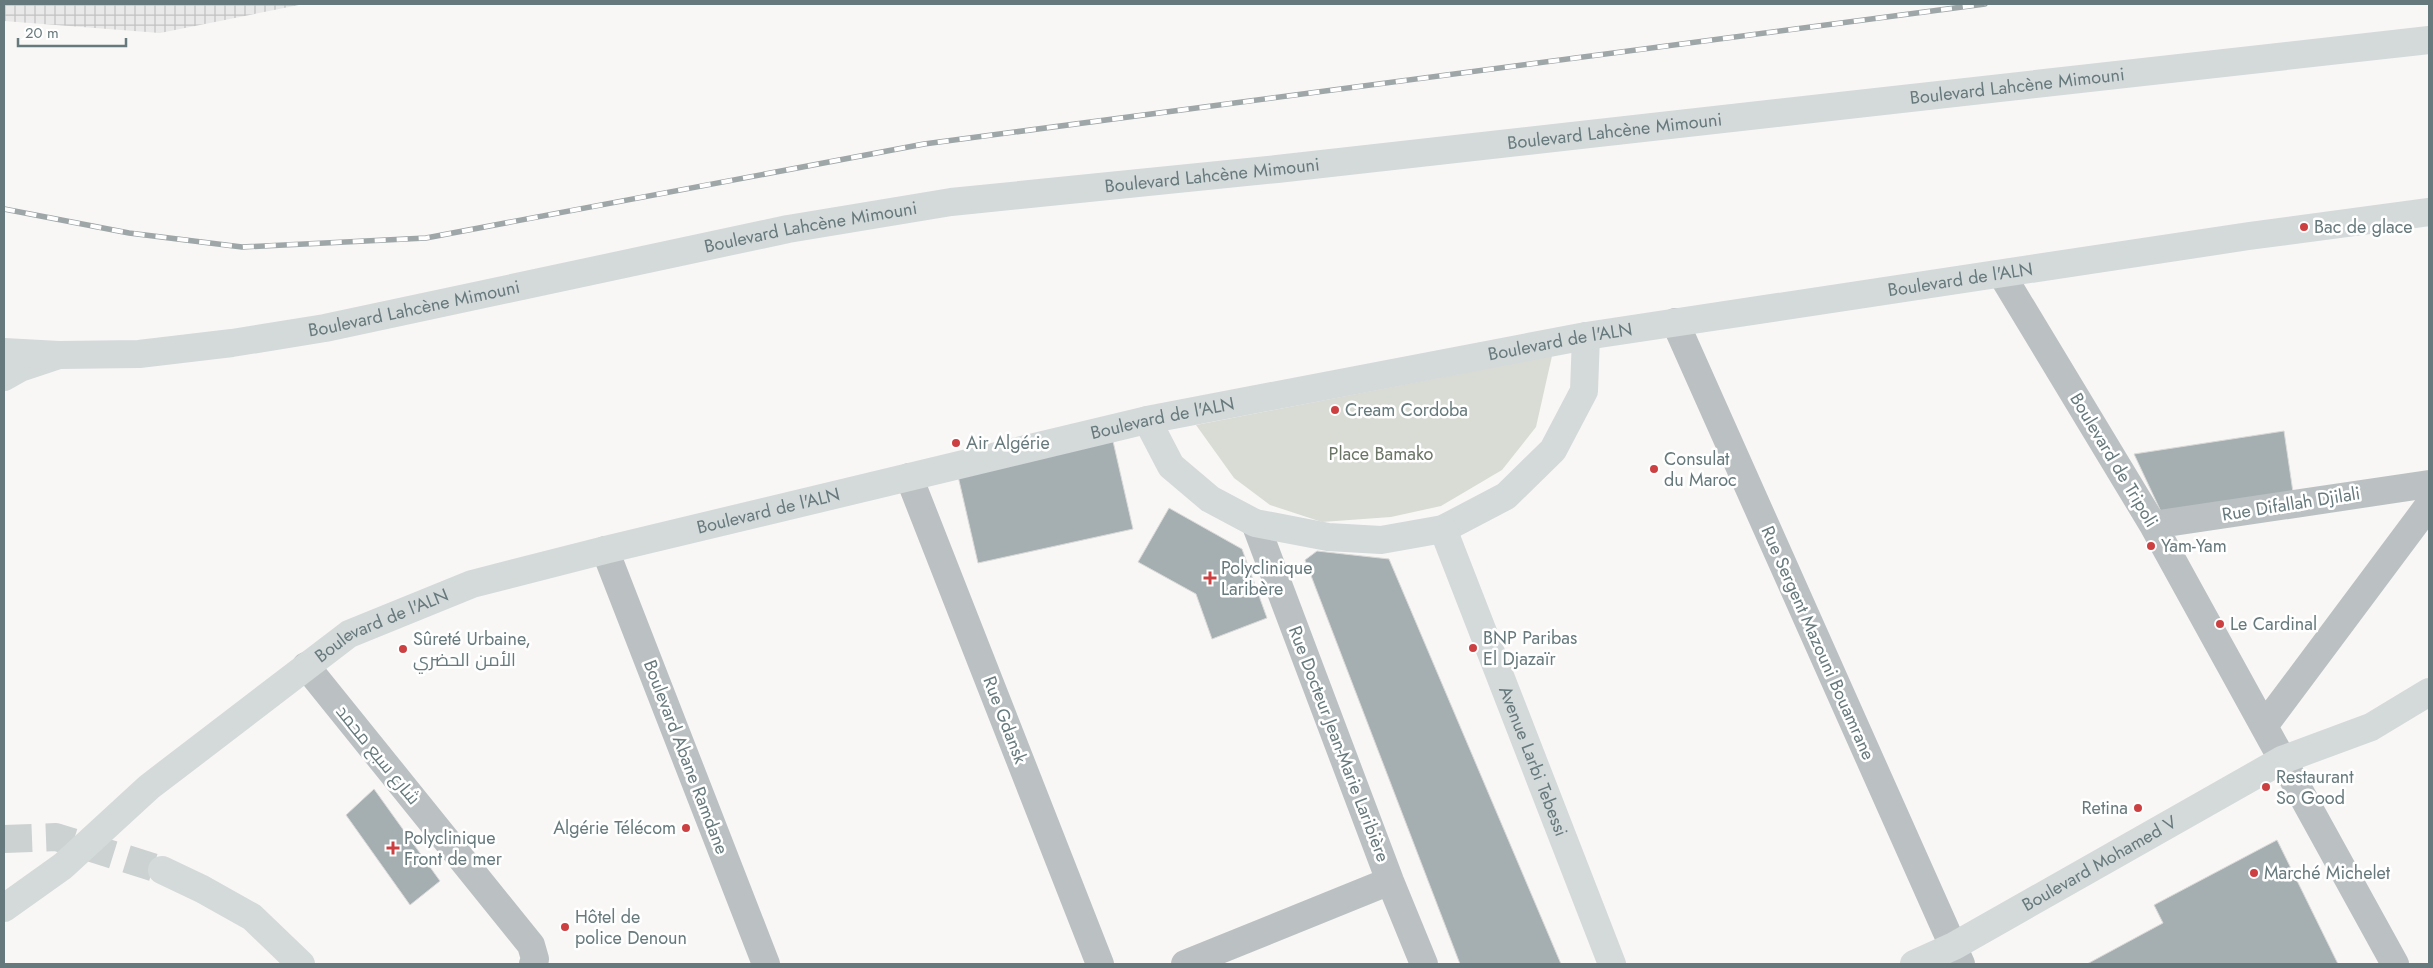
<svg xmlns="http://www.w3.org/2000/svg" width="2433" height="968" font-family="Jost,Cairo,sans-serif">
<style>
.industrial{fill:url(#industrial-grid)}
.garden{fill:#d9dcd5}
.building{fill:#a5afb1;stroke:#d9d9d8}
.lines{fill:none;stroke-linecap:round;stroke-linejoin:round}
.secondary-tunnel{stroke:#ccd1d1;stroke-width:28;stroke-dasharray:28 14;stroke-linecap:butt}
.street{stroke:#bbc1c2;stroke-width:28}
.secondary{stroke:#d4d9da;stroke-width:28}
.primary{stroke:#d4d9da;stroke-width:28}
.rail-casing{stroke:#9ea6a8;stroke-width:5.5}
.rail{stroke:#fff;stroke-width:4;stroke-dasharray:11;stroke-linecap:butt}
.poi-dot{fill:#cd4042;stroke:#fff;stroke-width:2}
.labels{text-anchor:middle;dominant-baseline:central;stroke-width:5;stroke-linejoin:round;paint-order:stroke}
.street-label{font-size:18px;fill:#66797c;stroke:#fff}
.poi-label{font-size:18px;fill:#66797c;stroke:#fff;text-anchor:start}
.park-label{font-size:18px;fill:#6b7565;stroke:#fff}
</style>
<defs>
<pattern id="industrial-grid" width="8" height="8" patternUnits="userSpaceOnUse" patternTransform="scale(1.25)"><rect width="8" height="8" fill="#e8e9e8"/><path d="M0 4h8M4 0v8" fill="none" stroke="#c0c2c1"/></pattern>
</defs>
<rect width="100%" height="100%" fill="#f8f7f5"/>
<path class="industrial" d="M4 4H304L160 33 4 21Z"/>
<path class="garden" d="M1552 356 1536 427 1502 470 1441 506 1391 517 1322 522 1270 505 1234 478 1196 425Z"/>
<path class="building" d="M1110 428 1133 529 978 563 955 463Z
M2284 431 2294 499 2164 518 2134 454Z
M1169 508 1242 549 1267 618 1212 639 1196 594 1138 562Z
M1317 551 1389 559 1561 964H1460L1305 560Z
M374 789 440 881 410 905 346 815Z
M2277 840 2338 964H2087L2163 923 2154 905Z"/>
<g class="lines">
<path class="secondary-tunnel" d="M4 839 56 837 162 870"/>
<path class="street" d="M2002 275 2153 525 2395 964
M1675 322 1961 964
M909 477 1100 964
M1255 523 1390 881 1424 964
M2153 525 2429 484
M605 550 766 964
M306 666 531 945 535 959 533 964
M2264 726 2429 505
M1185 964 1390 881"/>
<g class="secondary">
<path d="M4 377 20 368 59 355"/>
<path d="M1147 420 1171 466 1210 499 1255 523 1328 537 1381 540 1443 529 1506 496 1553 450 1584 391 1586 336"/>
<path id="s1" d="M1443 529 1612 964"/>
<path d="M162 870 202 889 252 917 301 964"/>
<path id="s2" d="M4 908 63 866 149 787 349 634 472 584 605 550 1147 420 1586 336 2249 236 2429 212"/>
<path id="s3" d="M1914 964 1954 946 2282 760 2371 727 2429 692"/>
</g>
<path class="primary" id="s4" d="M4 352 59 355 139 354 232 343 325 328 788 229 951 202 1277 169 2429 40"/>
<g class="rail-casing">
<path id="rail" d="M4 209 129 233 242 247 426 238 924 144 1985 4"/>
</g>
<use href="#rail" class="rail"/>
</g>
<g class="poi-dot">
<circle cx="2304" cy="227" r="5"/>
<circle cx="1335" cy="410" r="5"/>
<circle cx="956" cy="443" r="5"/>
<circle cx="1654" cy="469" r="5"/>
<circle cx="2151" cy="546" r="5"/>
<path d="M1207.5 570.5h5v5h5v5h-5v5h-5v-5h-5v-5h5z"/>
<circle cx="2220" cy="624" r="5"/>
<circle cx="1473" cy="648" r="5"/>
<circle cx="403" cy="649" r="5"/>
<circle cx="2266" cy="787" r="5"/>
<circle cx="2138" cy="808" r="5"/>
<circle cx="686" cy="828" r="5"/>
<path d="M390.5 840.5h5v5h5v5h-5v5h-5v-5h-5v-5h5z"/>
<circle cx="2254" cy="873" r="5"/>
<circle cx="565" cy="927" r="5"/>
</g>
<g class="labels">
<g class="street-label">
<text stroke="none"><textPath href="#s4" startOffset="2034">Boulevard Lahcène Mimouni</textPath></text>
<text stroke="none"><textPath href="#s4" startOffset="1629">Boulevard Lahcène Mimouni</textPath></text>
<text stroke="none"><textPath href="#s4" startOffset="1224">Boulevard Lahcène Mimouni</textPath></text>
<text stroke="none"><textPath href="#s4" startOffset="819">Boulevard Lahcène Mimouni</textPath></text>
<text stroke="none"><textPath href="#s2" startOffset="2094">Boulevard de l'ALN</textPath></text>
<text stroke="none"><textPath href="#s4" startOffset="414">Boulevard Lahcène Mimouni</textPath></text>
<text stroke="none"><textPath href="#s2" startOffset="1689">Boulevard de l'ALN</textPath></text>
<text stroke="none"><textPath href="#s2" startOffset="1284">Boulevard de l'ALN</textPath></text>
<text transform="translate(2114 460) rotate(59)">Boulevard de Tripoli</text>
<text transform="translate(2291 504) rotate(-9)">Rue Difallah Djilali</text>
<text stroke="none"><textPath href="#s2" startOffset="879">Boulevard de l'ALN</textPath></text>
<text stroke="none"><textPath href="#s2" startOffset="474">Boulevard de l'ALN</textPath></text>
<text transform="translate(1818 643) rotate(66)">Rue Sergent Mazouni Bouamrane</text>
<text transform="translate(1005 720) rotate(69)">Rue Gdansk</text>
<text transform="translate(1339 744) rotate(69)">Rue Docteur Jean-Marie Laribière</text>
<text transform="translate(378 755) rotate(51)">شارع سبع محمد</text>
<text transform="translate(686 757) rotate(69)">Boulevard Abane Ramdane</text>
<text stroke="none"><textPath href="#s1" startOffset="249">Avenue Larbi Tebessi</textPath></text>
<text stroke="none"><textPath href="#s3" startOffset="211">Boulevard Mohamed V</textPath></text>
</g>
<g class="poi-label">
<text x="2314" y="227">Bac de glace</text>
<text x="1345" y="410">Cream Cordoba</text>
<text x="966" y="443">Air Algérie</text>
<text x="1664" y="459">Consulat<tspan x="1664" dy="21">du Maroc</tspan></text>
<text x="2161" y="546">Yam-Yam</text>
<text x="1221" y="568">Polyclinique<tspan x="1221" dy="21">Laribère</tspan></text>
<text x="2230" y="624">Le Cardinal</text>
<text x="1483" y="638">BNP Paribas<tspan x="1483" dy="21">El Djazaïr</tspan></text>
<text x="413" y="639">Sûreté Urbaine,<tspan x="413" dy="21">الأمن الحضري</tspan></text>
<text x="2276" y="777">Restaurant<tspan x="2276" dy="21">So Good</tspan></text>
<text x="2128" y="808" text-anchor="end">Retina</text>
<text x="676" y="828" text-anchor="end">Algérie Télécom</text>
<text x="404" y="838">Polyclinique<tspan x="404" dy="21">Front de mer</tspan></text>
<text x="2264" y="873">Marché Michelet</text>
<text x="575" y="917">Hôtel de<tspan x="575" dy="21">police Denoun</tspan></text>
</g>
<g class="park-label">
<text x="1381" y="454">Place Bamako</text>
</g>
</g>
<rect width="2433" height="968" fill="none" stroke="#66797c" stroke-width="10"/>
<path d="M18 38v8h108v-8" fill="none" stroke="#66797c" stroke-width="2.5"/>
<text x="25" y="38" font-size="15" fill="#66797c" stroke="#ffffff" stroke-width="4" paint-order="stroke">20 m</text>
</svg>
